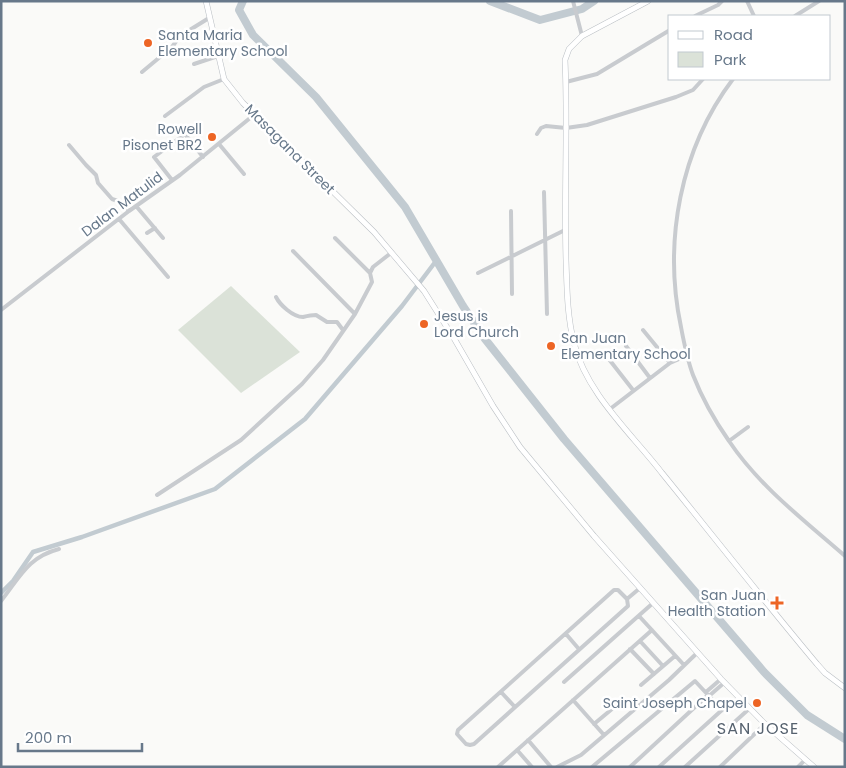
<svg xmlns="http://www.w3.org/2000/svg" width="846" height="768" font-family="Poppins,sans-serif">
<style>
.green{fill:#dbe2d8}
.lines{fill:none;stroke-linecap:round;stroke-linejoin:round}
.canal{stroke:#c2cbd1;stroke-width:4.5}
.river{stroke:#c2cbd1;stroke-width:8}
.secondary-casing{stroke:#babfc4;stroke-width:6}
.street{stroke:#c8cbcf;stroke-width:4}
.secondary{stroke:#fff;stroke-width:5}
.poi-dot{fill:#ed6525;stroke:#fff;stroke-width:2}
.labels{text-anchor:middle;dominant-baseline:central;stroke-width:5;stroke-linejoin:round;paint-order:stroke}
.poi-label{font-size:14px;fill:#67788a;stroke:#fff;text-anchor:start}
.street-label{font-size:14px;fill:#67788a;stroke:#fff}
.quarter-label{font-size:16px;letter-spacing:1px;fill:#56626f;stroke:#fff}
</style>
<rect width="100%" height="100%" fill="#fafaf8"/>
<path class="green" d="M231 286 300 352 241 393 178 330Z"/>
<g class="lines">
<path class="canal" d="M1 593 13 581 33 552 82 537 215 489 305 419 402 306 436 261"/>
<path class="river" d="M243 1 239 10 253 35 316 97 405 207 463 306 485 339 564 439 764 672 807 715 845 739
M490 1 540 20 582 9 594 1"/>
<g class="secondary-casing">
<path id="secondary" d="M206 1 224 79 243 103 374 232 424 291 455 340 493 406 520 447 594 536 721 679 765 724 814 767
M648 1 582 36 569 49 565 60C568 126 564 193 566 260 567 288 567 316 574 343 586 393 631 433 662 473 714 537 764 601 817 664L825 673 845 688"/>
</g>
<path class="street" d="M573 1 582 36
M747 1 754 16
M695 16 718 5 722 1
M795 16 819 1
M194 64 218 56
M142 72 172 47 180 36 209 18
M733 79C680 149 663 242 681 327 684 343 687 359 693 375 702 398 715 421 729 441 759 486 805 521 845 556
M566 82 597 74 670 30
M165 116 204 87 224 79
M537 134 541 128 546 126 566 128 587 125 676 97 693 90 703 79
M219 144 244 174
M69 145 86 165 96 175 98 183 112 199 121 202 129 211
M172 180 154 157 185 134 203 157
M544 192 547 314
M136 206 163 238
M511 211 512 294
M119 219 168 277
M147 233 155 228
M335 238 370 273
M293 251 355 314
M478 273 565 230
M276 297C280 305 293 317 303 317 307 316 311 315 316 315L327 322H337L343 330
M1 310 129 211 180 175 255 114
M643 330 670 363
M626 346 650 378
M608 358 633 390
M610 409 670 363 686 356
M729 441 748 427
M157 495 241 440 302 384 323 360 355 314 372 282 370 273 373 267 391 253
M614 590H618L627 599 628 606 474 744 470 745 466 744 457 734 458 730Z
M627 599 640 588
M1 601C20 577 28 557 59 549
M639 616 684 665
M566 634 578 648
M640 641 663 666
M630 649 654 674
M564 682 653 603
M641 685 675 656
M501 692 514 706
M706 692 721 679
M709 696 725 682
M573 700 604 735
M594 724 618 704
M528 740 551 767
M517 750 532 767
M498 767 652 630
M557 767 581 755 669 680 697 653
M592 767 695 681 722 710 659 767
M630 767 708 695
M685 767 750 708
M720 767 765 724
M798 767 805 760"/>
<use href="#secondary" class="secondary"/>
</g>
<g class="poi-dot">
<circle cx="148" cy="43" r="5"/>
<circle cx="212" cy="137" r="5"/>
<circle cx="424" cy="324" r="5"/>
<circle cx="551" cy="346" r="5"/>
<path d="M774.5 595.5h5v5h5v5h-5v5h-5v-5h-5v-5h5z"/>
<circle cx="757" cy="703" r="5"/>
</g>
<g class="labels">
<g class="poi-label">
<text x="158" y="35">Santa Maria<tspan x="158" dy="16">Elementary School</tspan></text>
<text x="202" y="129" text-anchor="end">Rowell<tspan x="202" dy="16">Pisonet BR2</tspan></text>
<text x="434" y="316">Jesus is<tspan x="434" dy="16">Lord Church</tspan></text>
<text x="561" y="338">San Juan<tspan x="561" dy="16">Elementary School</tspan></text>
<text x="766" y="595" text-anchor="end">San Juan<tspan x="766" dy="16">Health Station</tspan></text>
<text x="747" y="703" text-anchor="end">Saint Joseph Chapel</text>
</g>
<g class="street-label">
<text transform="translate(290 149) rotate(45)">Masagana Street</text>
<text transform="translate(122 204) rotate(-37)">Dalan Matulid</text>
</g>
<g class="quarter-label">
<text x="758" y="728">SAN JOSE</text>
</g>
</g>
<rect width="846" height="768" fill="none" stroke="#67788a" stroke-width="5"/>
<rect x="668" y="15" width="162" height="65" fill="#ffffff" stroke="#c2c9d0"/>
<rect x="678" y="31" width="25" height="8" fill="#ffffff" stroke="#c2c9d0"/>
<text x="714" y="40" font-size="15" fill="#67788a">Road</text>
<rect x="678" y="52" width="25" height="15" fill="#dbe2d8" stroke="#c2c9d0"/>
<text x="714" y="65" font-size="15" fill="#67788a">Park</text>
<path d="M18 743v8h124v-8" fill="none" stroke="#67788a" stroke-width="2.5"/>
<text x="25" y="743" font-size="15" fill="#67788a" stroke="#ffffff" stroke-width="4" paint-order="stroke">200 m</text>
</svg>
